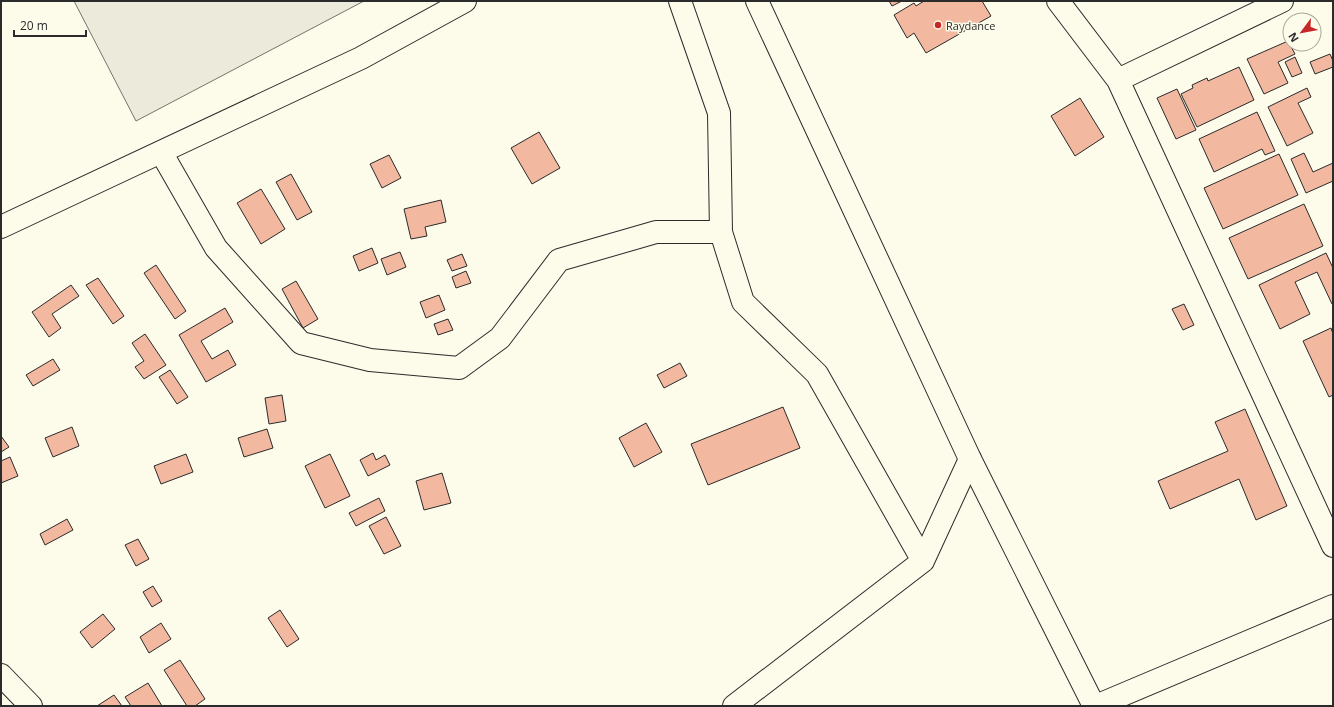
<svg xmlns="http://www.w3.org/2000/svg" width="1334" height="707" font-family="'Open Sans',sans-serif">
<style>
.green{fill:#ecebdb;stroke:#74746e}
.building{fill:#f2b8a0;stroke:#2b2b2b}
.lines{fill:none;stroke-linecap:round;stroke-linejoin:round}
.street-casing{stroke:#2b2b2b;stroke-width:24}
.highway-casing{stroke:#2b2b2b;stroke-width:24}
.street{stroke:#fdfbea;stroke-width:22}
.highway{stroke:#fdfbea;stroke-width:22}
.poi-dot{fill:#c62828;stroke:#fdfbea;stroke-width:1.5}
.labels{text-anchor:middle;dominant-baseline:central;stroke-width:3;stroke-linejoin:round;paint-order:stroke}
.poi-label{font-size:11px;fill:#2b2b2b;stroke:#fdfbea;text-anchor:start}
</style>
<rect width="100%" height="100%" fill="#fdfbea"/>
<path class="green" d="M74 1H364L136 121Z"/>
<path class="building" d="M889 1H902L892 6Z
M924 1H982L991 16 926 53 914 33 907 38 894 15 914 3 916 6Z
M1288 41 1295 54 1278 62 1288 83 1264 94 1247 59Z
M1296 44H1311L1298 49Z
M1330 54 1333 61V67L1315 74 1310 62Z
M1295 57 1302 73 1292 77 1285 62Z
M1239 67 1254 100 1197 127 1181 94 1193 88 1192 85 1207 78 1208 81Z
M1307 88 1311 97 1298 103 1313 133 1287 146 1268 107Z
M1177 89 1196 130 1176 139 1157 98Z
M1080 98 1104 137 1075 156 1051 116Z
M1257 112 1275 151 1265 155 1262 149 1214 172 1199 139Z
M539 132 560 168 532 184 511 148Z
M1304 153 1313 172 1333 163V181L1306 193 1291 159Z
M1279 154 1298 195 1223 229 1204 188Z
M389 155 401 178 382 188 370 164Z
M291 174 312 212 297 220 276 182Z
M261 189 285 229 261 244 237 203Z
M441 200 446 222 425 227 427 236 411 239 404 209Z
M1304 204 1323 246 1248 279 1229 238Z
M372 248 378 263 359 271 353 256Z
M400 252 406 267 387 275 381 259Z
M1326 253 1333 268V303L1332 304 1317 272 1295 282 1310 314 1280 329 1259 285Z
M462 254 467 266 452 271 447 260Z
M156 265 186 311 175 319 144 273Z
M466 271 471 283 456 288 452 277Z
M98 278 124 316 113 324 86 285Z
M296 281 318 319 303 328 282 289Z
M71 285 79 296 52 314 61 328 49 337 32 312Z
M439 295 445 310 426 318 420 302Z
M1184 304 1194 325 1183 330 1172 309Z
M225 308 233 322 201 341 212 359 228 350 236 365 206 382 179 335Z
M448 319 453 330 438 335 434 324Z
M1331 328 1333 334V395L1329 397 1303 341Z
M145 334 166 365 144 379 135 367 144 361 132 343Z
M53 359 60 370 33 386 26 375Z
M680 363 687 376 664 388 657 375Z
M170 370 188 397 177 404 159 377Z
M282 395 286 421 269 424 265 398Z
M783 407 800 448 708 485 691 444Z
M1245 409 1287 506 1256 520 1239 479 1170 509 1158 481 1228 451 1215 422Z
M646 423 662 452 634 467 619 438Z
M72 427 79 446 53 457 45 438Z
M267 429 273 448 244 457 238 438Z
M1 436 9 447 1 452Z
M373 453 376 460 385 455 390 465 368 476 360 460Z
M186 454 193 472 161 484 154 466Z
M330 454 350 496 325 508 305 466Z
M10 457 18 476 1 483V461Z
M442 473 451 503 424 510 416 481Z
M379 498 385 511 356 526 349 513Z
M386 517 401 546 384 554 369 526Z
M67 519 73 530 45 545 40 534Z
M138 539 149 559 136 566 125 545Z
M153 586 162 601 152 607 143 592Z
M280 610 299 639 287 647 268 618Z
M103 614 115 629 92 648 80 632Z
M161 623 171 639 149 653 140 637Z
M180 660 205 699 195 706H187L164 670Z
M148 683 162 706H131L125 697Z
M114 695 122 706H97Z"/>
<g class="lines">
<g class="street-casing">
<path id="street" d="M680 1 719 113 721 232 743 302 817 374 923 561
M1058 1 1118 80 1333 546
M1118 80 1282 1
M161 152 216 248 301 343 370 360 459 368 500 338 559 260 656 232H721
M1 227 361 58 465 1
M1 675 31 706
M734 706 923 561 970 459
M1096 706 1333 606"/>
</g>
<g class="highway-casing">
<path id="highway" d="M757 1 970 459 1094 706"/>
</g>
<use href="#street" class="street"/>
<use href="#highway" class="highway"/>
</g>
<circle class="poi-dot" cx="938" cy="25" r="4"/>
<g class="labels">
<g class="poi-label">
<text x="946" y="25">Raydance</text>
</g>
</g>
<rect width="1334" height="707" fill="none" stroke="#2b2b2b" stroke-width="4"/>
<g transform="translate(1302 32) rotate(238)"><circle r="19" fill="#fdfbea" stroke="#a9a89e"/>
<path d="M0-3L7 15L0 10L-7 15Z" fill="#c62828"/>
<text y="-6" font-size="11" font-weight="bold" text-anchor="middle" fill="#2b2b2b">N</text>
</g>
<path d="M14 30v6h72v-6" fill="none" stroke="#2b2b2b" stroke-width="2"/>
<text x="20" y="30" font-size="12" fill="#2b2b2b" stroke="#fdfbea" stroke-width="3" paint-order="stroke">20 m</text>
</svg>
